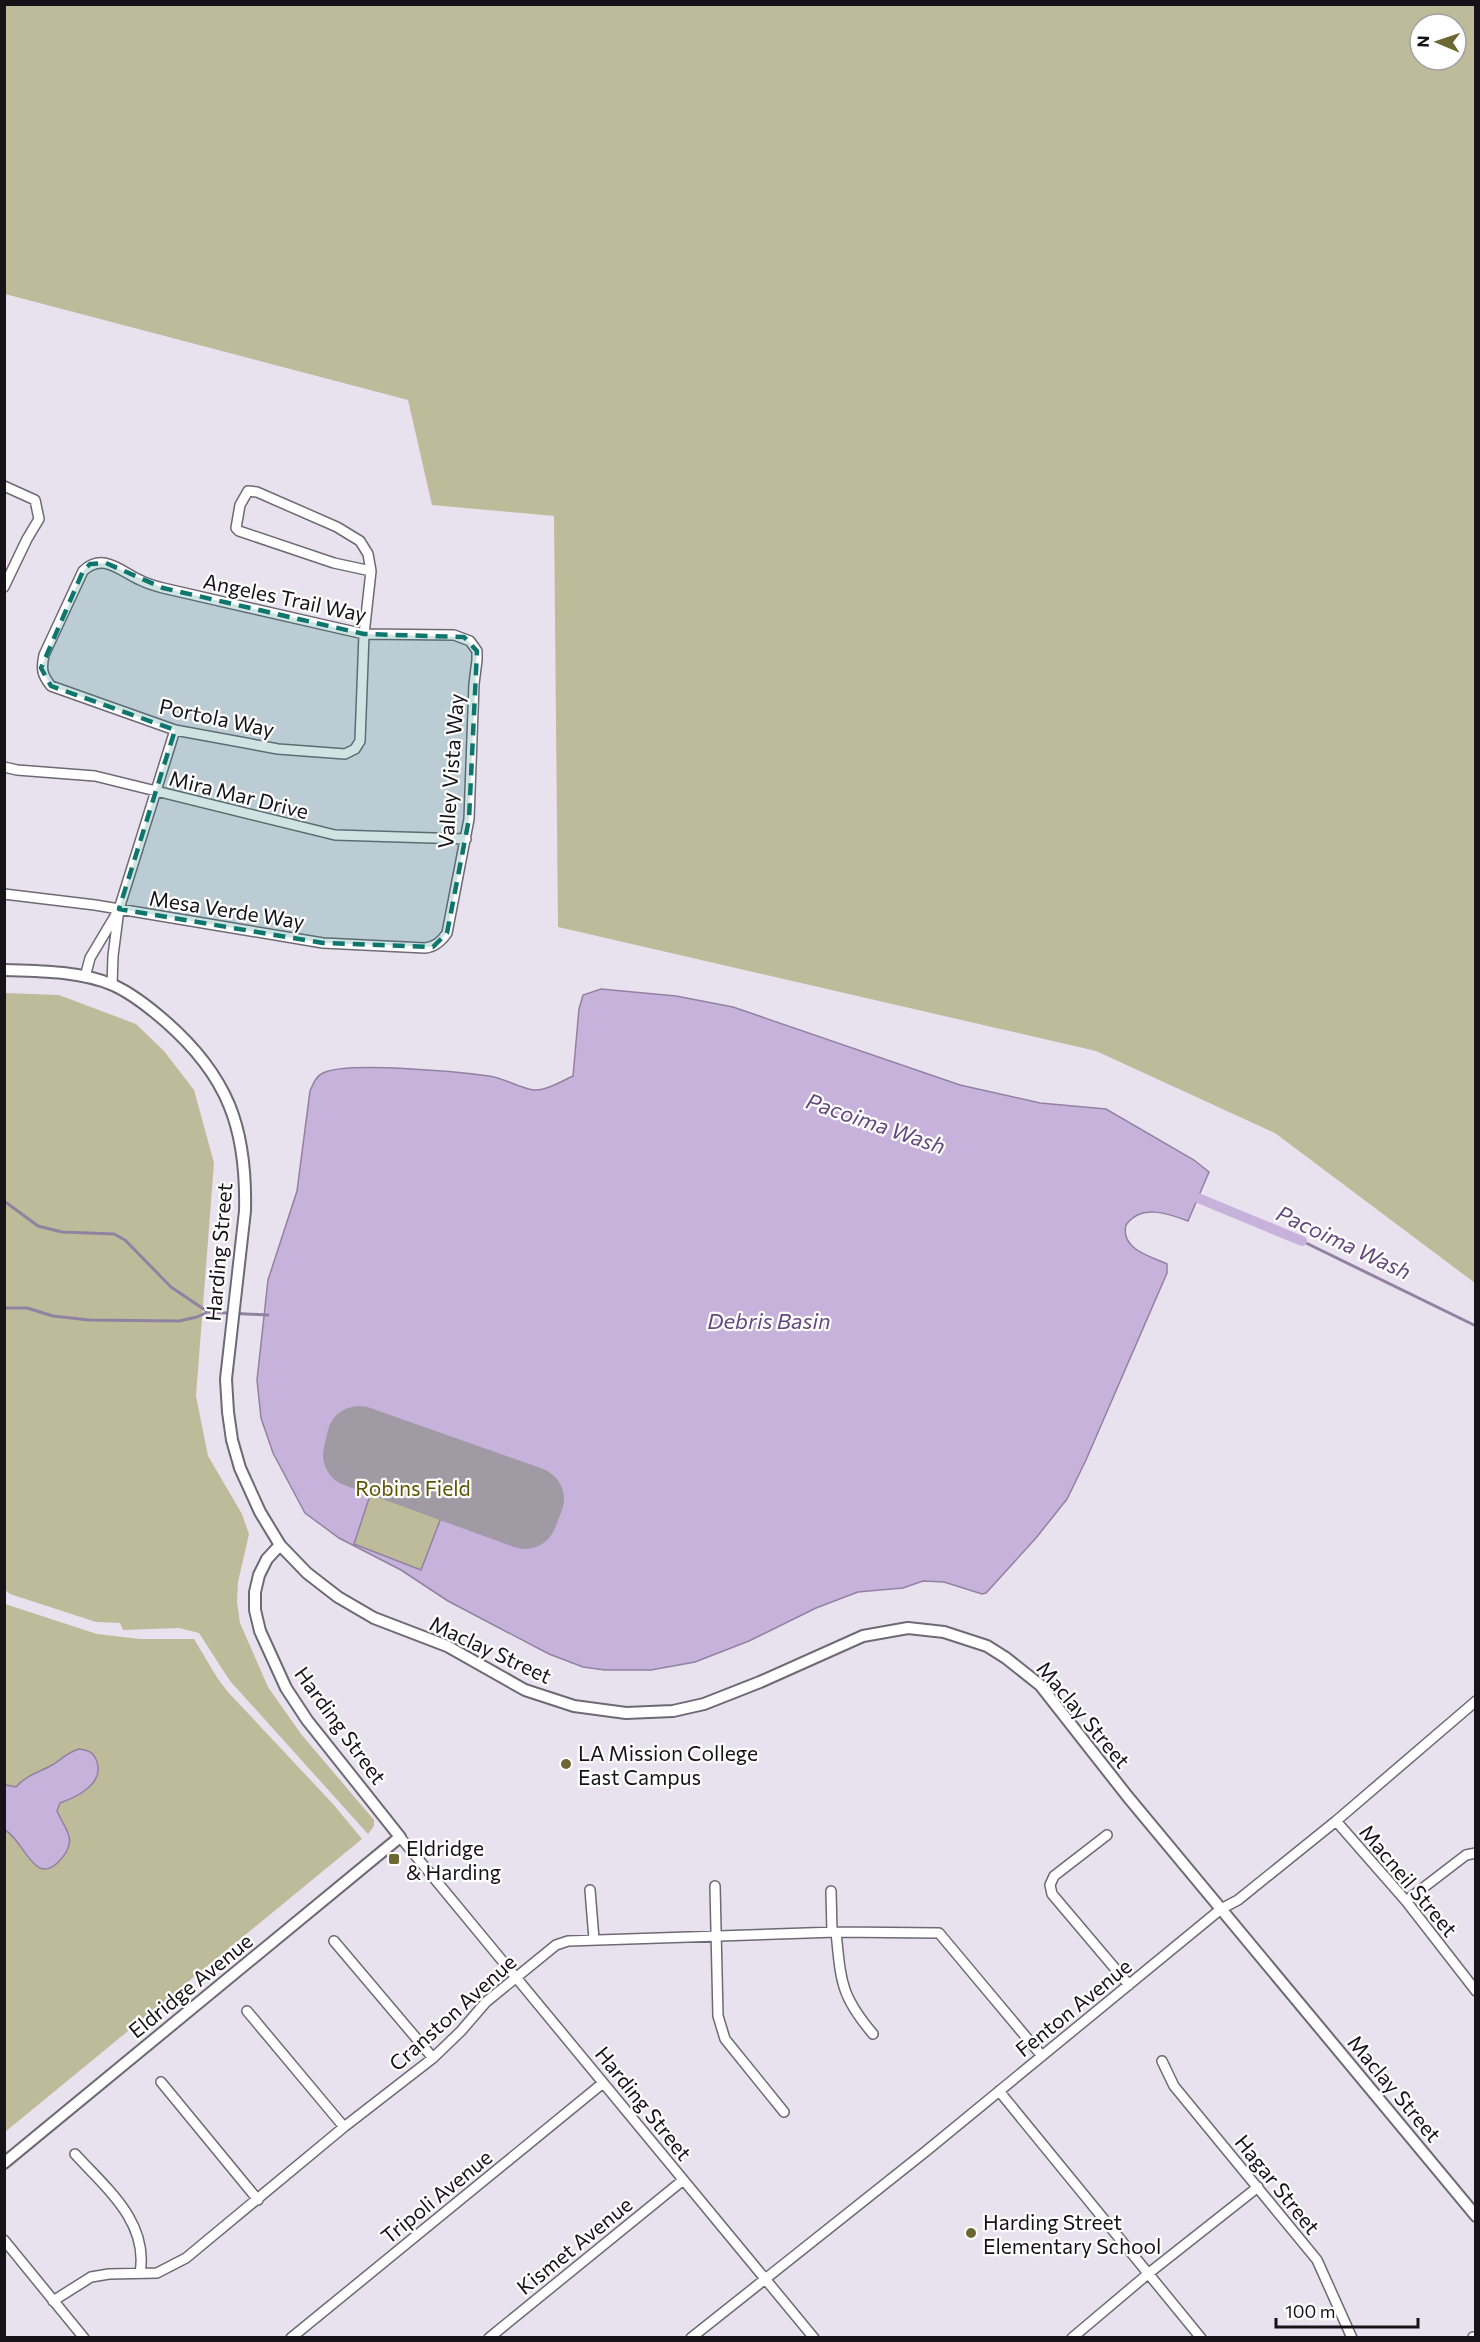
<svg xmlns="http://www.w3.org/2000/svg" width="1480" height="2342" font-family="Commissioner,sans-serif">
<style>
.green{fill:#bebb9b;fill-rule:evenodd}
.water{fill:#c7b2dc;stroke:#9282a1;stroke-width:1.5;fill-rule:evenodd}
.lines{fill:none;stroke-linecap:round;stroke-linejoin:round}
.stream{stroke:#9282a1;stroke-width:3}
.canal{stroke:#c7b2dc;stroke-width:10}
.runway{stroke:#a09aa4;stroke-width:64}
.minor-casing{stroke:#6f6975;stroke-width:12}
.tertiary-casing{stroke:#6f6975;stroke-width:14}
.minor{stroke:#fff;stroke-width:9}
.tertiary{stroke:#fff;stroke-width:10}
.marked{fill:#0f766e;fill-opacity:0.2;stroke:#0f766e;stroke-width:4.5;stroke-dasharray:12 8;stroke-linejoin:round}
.poi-dot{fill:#6d6733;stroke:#fff;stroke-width:2}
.labels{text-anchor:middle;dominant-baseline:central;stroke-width:4.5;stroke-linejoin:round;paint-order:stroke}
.street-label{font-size:21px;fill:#151317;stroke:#fff}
.park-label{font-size:21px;fill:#5b5300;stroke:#fff}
.poi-label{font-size:21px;fill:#151317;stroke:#fff;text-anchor:start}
.water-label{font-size:22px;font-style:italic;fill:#66487f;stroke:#fff}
</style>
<rect width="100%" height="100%" fill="#e8e2ef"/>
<path class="green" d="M4 5H1475V1283L1275 1133 1096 1051 558 927 554 516 432 505 408 400 5 294ZM1420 24H1456V60H1420Z
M4 993 59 995 136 1024 164 1051 194 1090 214 1163 196 1396 208 1456 242 1514 249 1534 238 1582 237 1602 240 1623 268 1687 301 1734 374 1820V1826L368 1834 230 1681 199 1633 179 1628 123 1630 120 1623 96 1622 10 1594 5 1590Z
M357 1423 541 1491 524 1535 446 1505 421 1570 354 1544 377 1474 345 1462Z
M5 1604 97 1634 140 1639H194L218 1679 228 1692 333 1804 362 1839 5 2132Z"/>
<path class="water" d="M601 989 676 996 733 1007 960 1085 1040 1103 1106 1109 1194 1160 1209 1172 1188 1221C1167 1213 1141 1204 1126 1225 1120 1249 1150 1256 1167 1264V1273L1086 1460 1067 1499 1036 1538 986 1593 982 1594 944 1582 923 1581 903 1588 858 1592 816 1608 749 1641 695 1662 651 1670H605L583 1667 549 1654 448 1601 401 1570 339 1538 305 1513 273 1453 261 1418 257 1380 268 1280 297 1191 310 1091C313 1084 316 1076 323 1073 346 1061 460 1072 489 1076 504 1078 519 1088 534 1090 546 1091 562 1081 573 1076L579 1009 583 995ZM357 1423 541 1491 524 1535 446 1505 421 1570 354 1544 377 1474 345 1461Z
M79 1749C88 1750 94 1752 97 1762 104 1784 77 1797 60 1803L57 1811C65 1830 78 1838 62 1858 35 1891 25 1841 5 1830V1785L16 1787C26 1775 40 1772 54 1764 63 1758 68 1752 79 1749Z"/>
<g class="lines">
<path class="stream" d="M4 1201 38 1226 62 1232 114 1234 125 1240 171 1287 208 1312 268 1315
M1302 1241 1476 1326
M4 1308H27L53 1316 89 1320 179 1321 197 1317 208 1312"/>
<path class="canal" d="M1186 1193 1302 1241"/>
<path class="runway" d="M359 1438 532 1499 525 1517 355 1455Z"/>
<g class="minor-casing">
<path id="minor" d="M4 486 35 500 39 519 27 539 4 587
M4 767 17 770 95 776 335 835 466 839
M4 894 95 905 323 943 425 948C435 947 441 942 447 933L469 819 474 684 477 660V651L470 641 454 635 364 634 163 588C155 586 148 584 140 580 120 571 103 552 83 571L44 655C41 669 42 675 51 686L175 730 278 749 345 754 355 749 360 741 364 634 371 571 368 554 360 541 337 527 257 492 248 491 240 505 236 528 239 531 334 563 371 571
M85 977 90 958 118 911
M112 985 113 956 119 909 175 730
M1336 1821 1406 1901 1476 1991
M1107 1835 1054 1876 1050 1885 1052 1894 1129 1985
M400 1837 814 2338
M715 1886 718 2016 725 2039 784 2112
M590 1890 594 1939
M831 1891 832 1932
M1406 1901 1466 1855 1476 1853
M836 1932C841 1981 840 1995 873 2034
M334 1941 433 2058
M247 2011 344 2127
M1162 2061 1174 2086 1317 2260 1352 2338
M161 2082 258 2200
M999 2091 1201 2338
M75 2154C106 2188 149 2222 140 2273
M4 2240 84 2338
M53 2301 91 2277 109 2274 157 2273 186 2258 344 2127 433 2058 461 2031 486 2002 556 1945 568 1941 836 1932 939 1933 1042 2056
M291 2338 603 2083
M489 2338 682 2181
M691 2338 925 2152 1221 1909 1238 1900 1336 1821 1476 1701
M1072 2338 1149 2273 1258 2187
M1473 2338V2337"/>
</g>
<g class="tertiary-casing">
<path id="tertiary" d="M4 970C39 971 80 971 113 985 131 993 150 1008 165 1021 228 1076 247 1128 245 1211L226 1379 228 1412 232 1440 240 1468 260 1512 280 1545 307 1573 338 1597 374 1618 447 1646 525 1690 574 1706 626 1713 673 1711 704 1704 760 1682 863 1636 908 1628 944 1632 987 1646 1006 1658 1040 1685 1128 1797 1476 2216
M4 2163 400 1837 307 1720 286 1688 260 1631 255 1610V1592L259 1575 267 1559 280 1545"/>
</g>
<use href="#minor" class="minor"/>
<use href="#tertiary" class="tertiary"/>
</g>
<path class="marked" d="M106 563 163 588 364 634 464 637 477 651 469 819 447 933 433 947 323 943 119 909 175 730 51 686 41 668 83 571 90 564Z"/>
<g class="poi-dot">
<circle cx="566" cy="1764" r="6"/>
<rect x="388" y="1853" width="12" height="12" rx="3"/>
<circle cx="971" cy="2233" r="6"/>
</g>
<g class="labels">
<g class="street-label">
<text transform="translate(285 597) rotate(12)">Angeles Trail Way</text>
<text transform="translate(217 717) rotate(12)">Portola Way</text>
<text transform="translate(450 771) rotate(-86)">Valley Vista Way</text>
<text transform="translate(239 794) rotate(14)">Mira Mar Drive</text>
<text transform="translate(227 909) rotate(9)">Mesa Verde Way</text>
<text transform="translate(218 1252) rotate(-85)">Harding Street</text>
<text transform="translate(491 1649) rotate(25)">Maclay Street</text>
<text transform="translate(1084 1714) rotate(50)">Maclay Street</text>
<text transform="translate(341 1725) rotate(54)">Harding Street</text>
<text transform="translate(1409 1880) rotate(50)">Macneil Street</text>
<text transform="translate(190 1985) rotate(-39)">Eldridge Avenue</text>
<text transform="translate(1073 2007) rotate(-39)">Fenton Avenue</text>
<text transform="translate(452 2012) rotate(-42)">Cranston Avenue</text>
<text transform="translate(1395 2088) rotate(50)">Maclay Street</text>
<text transform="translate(644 2103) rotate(51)">Harding Street</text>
<text transform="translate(1278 2184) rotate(51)">Hagar Street</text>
<text transform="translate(436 2196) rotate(-39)">Tripoli Avenue</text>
<text transform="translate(574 2245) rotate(-39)">Kismet Avenue</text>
</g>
<g class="park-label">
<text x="413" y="1487">Robins Field</text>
</g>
<g class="poi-label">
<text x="578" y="1752">LA Mission College<tspan x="578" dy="24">East Campus</tspan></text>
<text x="406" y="1847">Eldridge<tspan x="406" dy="24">&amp; Harding</tspan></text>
<text x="983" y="2221">Harding Street<tspan x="983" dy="24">Elementary School</tspan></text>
</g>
<g class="water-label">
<text transform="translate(876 1123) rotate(19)">Pacoima Wash</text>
<text transform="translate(1344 1242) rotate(25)">Pacoima Wash</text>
<text x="769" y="1320">Debris Basin</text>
</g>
</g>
<rect width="1480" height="2342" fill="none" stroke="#151317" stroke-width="12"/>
<g transform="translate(1438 42) rotate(272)"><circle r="28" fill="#ffffff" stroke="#a1a1a2" stroke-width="1.5"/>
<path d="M0-4.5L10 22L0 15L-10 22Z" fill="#6d6733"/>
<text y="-9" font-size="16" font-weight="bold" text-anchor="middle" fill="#151317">N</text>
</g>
<path d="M1276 2318v9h142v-9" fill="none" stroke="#151317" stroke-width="3"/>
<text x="1285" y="2318" font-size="18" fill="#151317" stroke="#ffffff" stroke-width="4.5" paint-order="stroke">100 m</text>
</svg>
